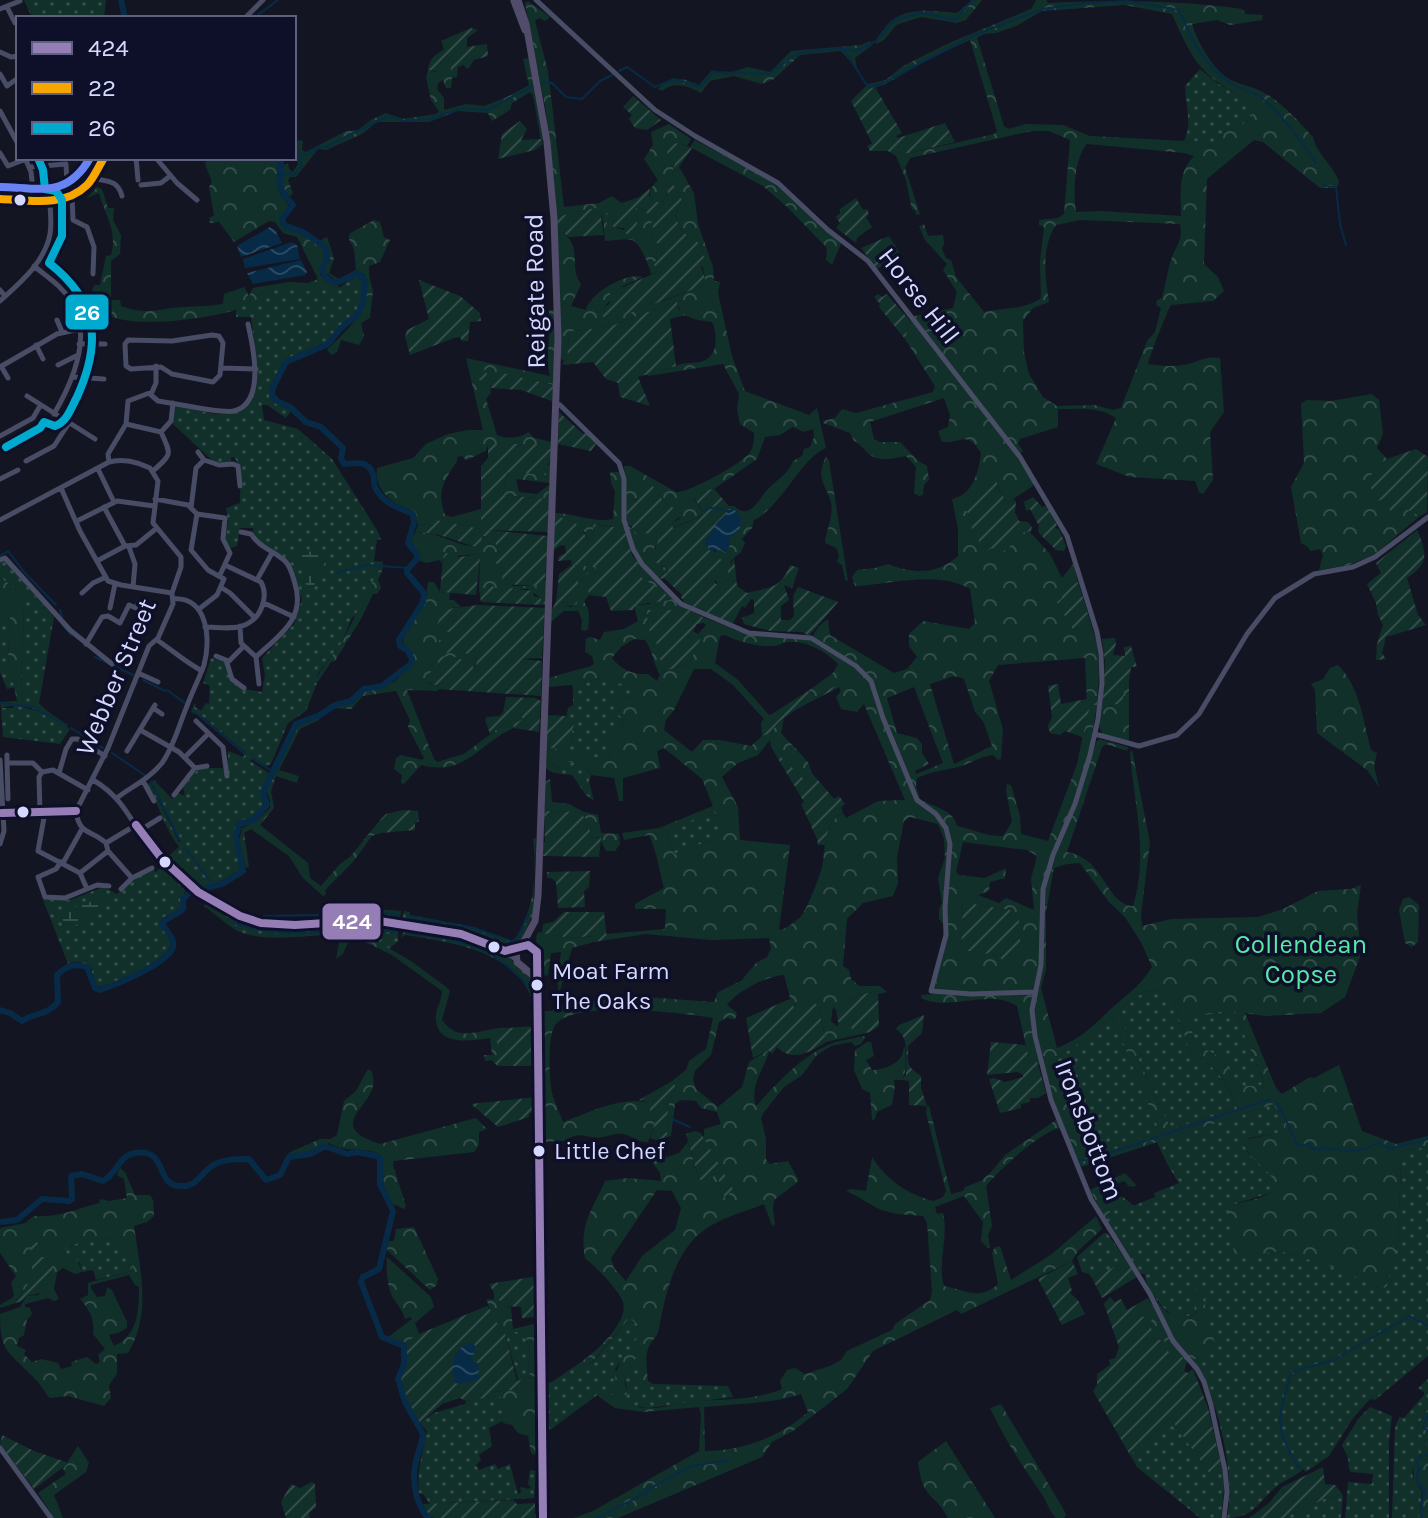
<svg xmlns="http://www.w3.org/2000/svg" width="1428" height="1518" font-family="Karla,sans-serif">
<style>
.grass{fill:url(#grass-dots)}
.forest{fill:url(#forest-crowns);fill-rule:evenodd}
.wetland{fill:url(#wetland-marsh)}
.garden{fill:url(#garden-furrows)}
.water{fill:url(#water-waves)}
.lines{fill:none;stroke-linecap:round;stroke-linejoin:round}
.stream{stroke:#072b46;stroke-width:2}
.river{stroke:#072b46;stroke-width:6}
.minor{stroke:#484c64;stroke-width:5}
.major{stroke:#504c6a;stroke-width:7}
.bus-1-casing{stroke:#0e0f29;stroke-width:14}
.bus-2-casing{stroke:#0e0f29;stroke-width:14}
.bus-3-casing{stroke:#0e0f29;stroke-width:14}
.bus-4-casing{stroke:#0e0f29;stroke-width:14}
.bus-1{stroke:#957eb6;stroke-width:8}
.bus-2{stroke:#f7a600;stroke-width:8}
.bus-3{stroke:#00a9ce;stroke-width:8}
.bus-4{stroke:#6884f2;stroke-width:8}
.bus-dot{fill:#d6d9ff;stroke:#0e0f29;stroke-width:3}
.labels{text-anchor:middle;dominant-baseline:central;stroke-width:7;stroke-linejoin:round;paint-order:stroke}
.bus-label{font-size:24px;fill:#d6d9ff;stroke:#0e0f29;text-anchor:start}
.street-label{font-size:26px;fill:#d6d9ff;stroke:#0e0f29}
.park-label{font-size:26px;fill:#56eaa7;stroke:#0e0f29}
.line-badge{stroke:#0e0f29;stroke-width:3}
.badge-label{font-size:22px;text-anchor:middle;font-weight:bold;fill:#fff}
</style>
<defs>
<pattern id="grass-dots" width="8" height="8" patternUnits="userSpaceOnUse" patternTransform="scale(2)"><rect width="8" height="8" fill="#11302a"/><path d="M2 2h.1M6 6h.1" fill="none" stroke="#334d4a" stroke-width="1.8" stroke-linecap="round"/></pattern>
<pattern id="forest-crowns" width="20" height="18" patternUnits="userSpaceOnUse" patternTransform="scale(2)"><rect width="20" height="18" fill="#11302a"/><path d="M2 6a3 3 0 1 1 6 0M12 15a3 3 0 1 1 6 0" fill="none" stroke="#334d4a"/></pattern>
<pattern id="wetland-marsh" width="20" height="14" patternUnits="userSpaceOnUse" patternTransform="scale(2)"><rect width="20" height="14" fill="#11302a"/><path d="M1 5h8M5 5V1M11 12h8M15 12V8" fill="none" stroke="#334d4a"/></pattern>
<pattern id="garden-furrows" width="10" height="10" patternUnits="userSpaceOnUse" patternTransform="scale(2)"><rect width="10" height="10" fill="#11302a"/><path d="M-1 1l2-2M0 10L10 0M9 11l2-2" fill="none" stroke="#334d4a"/></pattern>
<pattern id="water-waves" width="16" height="10" patternUnits="userSpaceOnUse" patternTransform="scale(2)"><rect width="16" height="10" fill="#072b46"/><path d="M0 5q4-4 8 0t8 0" fill="none" stroke="#2a4962"/></pattern>
</defs>
<rect width="100%" height="100%" fill="#141523"/>
<path class="grass" d="M24 0H106L104 18H32Z
M1200 69 1217 83 1249 102 1253 115 1242 125 1230 127 1207 148 1203 142 1184 141C1193 123 1185 105 1185 86Z
M356 277 362 281 361 305 357 313 337 330 327 343 299 353 285 361 270 388 272 400 291 411 286 418 267 405H262L264 420 298 429 332 459 377 530 381 539 377 540 374 561 383 562 382 572 379 573 365 595 361 608 351 619 342 643 318 673 315 682 317 683 306 711 288 723 271 764 266 766 253 758 250 761 269 773 262 789C267 810 260 817 239 822 229 837 239 853 241 869L221 881 202 887 166 858 179 847C163 826 160 806 147 784L150 783 179 842H181L152 782 154 780 172 799 178 793 185 796 183 787 199 768H222L228 777V751L243 757 246 753 203 717 191 712 194 704H196L195 707 201 711 206 703 209 704 210 686 203 683 211 658 225 661C232 688 237 688 262 692L265 675 262 658 294 624 302 600 290 564 261 545 253 533V528H240L237 546 231 548 225 542 228 521 226 508 240 503 241 468 234 457H231V462H214L173 424 175 406C190 408 204 413 219 414 272 418 254 348 251 317H236V310L265 291 279 287 320 291 330 287 338 288Z
M5 561 54 617 39 703H24C16 666 28 631 22 595L0 577V563Z
M0 612 10 617 8 659 15 687 7 689 0 672Z
M605 676 611 681 643 689 641 699 621 696 623 718 619 731 612 734 606 749 611 753 608 760 567 752 573 738 571 728 565 724 568 708 573 705V689L581 690 586 683Z
M15 705 44 713 70 729 60 744 3 737 1 708H12Z
M545 761 558 767 565 761 582 764 591 775 589 781 594 801 586 795 572 775 554 773 545 768Z
M715 810 721 825 714 839 674 854 666 831Z
M533 838 536 839 533 914 518 947 511 948 464 932 402 921 404 911 410 912V915L474 927 511 941 515 939C535 910 537 872 533 838Z
M163 865 191 887 186 888 179 911 164 917 160 922 172 944C164 962 116 984 97 987L92 979V969C85 963 76 959 68 964L42 897 70 900 103 887 117 894 131 881 153 869 156 872Z
M209 899C250 923 272 932 320 926L322 935C296 937 257 942 234 929 225 923 214 913 204 906Z
M345 907 401 911 400 921 355 917 324 920 322 910 324 913 337 915 344 912Z
M364 922 398 926V941L389 949 352 927 344 932 325 934V925Z
M405 927 457 936 483 943 508 956 519 969 528 972 531 976 535 1011C524 952 456 943 405 935L401 938Z
M1162 990 1174 1003 1191 1055C1218 1065 1227 1084 1237 1109L1171 1129 1129 1039 1119 1010 1144 992Z
M1234 1009 1264 1083 1259 1086H1239L1221 1058 1193 1042 1190 1017Z
M1112 1016 1160 1131 1094 1158 1088 1153 1058 1079 1056 1058 1090 1036Z
M1274 1104 1284 1127 1282 1132 1249 1138 1247 1152 1275 1179 1279 1190 1229 1206 1237 1257 1280 1251 1341 1269 1381 1290 1398 1242 1401 1161 1405 1150 1428 1147V1356L1375 1400 1370 1399 1353 1418 1329 1456 1306 1472 1303 1469C1296 1477 1285 1479 1276 1487 1258 1502 1254 1518 1227 1518 1236 1477 1218 1395 1193 1360L1216 1351 1198 1313C1177 1323 1162 1310 1151 1291 1147 1284 1145 1280 1145 1274H1141L1105 1219 1113 1208 1120 1206 1125 1209 1155 1197 1154 1193 1179 1183C1170 1170 1164 1158 1157 1142Z
M1104 1233H1107L1127 1261 1092 1278 1089 1274 1082 1272 1077 1257Z
M117 1239 120 1245 130 1253 132 1271 96 1280 93 1270 82 1272 80 1263 68 1256H63V1251L80 1241Z
M629 1318 643 1328 635 1344 615 1369 628 1391 624 1378 638 1354 637 1369 653 1387V1384L728 1386 733 1397 648 1408 626 1404 613 1395 600 1393 550 1430 546 1427V1382H552L575 1366 581 1369 595 1360Z
M524 1331 530 1351 528 1368 531 1378 519 1382 505 1333Z
M1428 1379V1412L1419 1423 1418 1432 1426 1437 1428 1442C1418 1460 1402 1472 1422 1491L1419 1518H1392L1395 1428 1399 1417 1404 1418 1424 1395V1392L1418 1388Z
M491 1397H501L503 1421 489 1428 492 1446 479 1455 481 1460 476 1465 479 1470 495 1464 498 1469 510 1464 518 1494 521 1493 520 1487 529 1489 531 1487 528 1484 530 1470 536 1471 534 1498 430 1504 423 1494 419 1493C417 1469 422 1454 427 1431L420 1423 434 1413 465 1404 466 1401Z
M1370 1407 1392 1416 1389 1441V1518H1345L1348 1482 1372 1484 1373 1474 1351 1472 1349 1469 1348 1458 1342 1445 1359 1418Z
M1170 1418 1210 1474 1223 1472 1224 1490 1221 1518H1200L1137 1467 1130 1455Z
M1343 1495 1341 1518H1284L1328 1497Z"/>
<path class="forest" d="M972 0H982L966 20 957 23 921 17 896 25 884 40 876 44C877 36 880 34 885 28 901 5 933 11 957 13Z
M1036 0H1046L1048 3C1109 0 1181 0 1242 9L1246 14 1263 15 1262 20 1230 25 1217 20 1192 24C1197 41 1214 72 1231 80 1246 87 1255 86 1271 97 1287 108 1300 123 1313 137 1316 153 1333 165 1339 182L1337 188H1320L1263 142 1254 140 1207 179 1204 264 1218 277 1224 291 1213 301 1171 305C1168 309 1149 357 1148 364 1160 366 1175 367 1188 364 1201 361 1205 356 1220 358L1224 412 1210 432 1213 480 1203 494 1199 492 1195 481 1130 477 1096 464 1116 418C1099 406 1078 409 1058 409V427L1020 439 1018 444 1023 451 1017 458 1033 482V486L1007 503 992 476 962 500 969 515 999 555 1021 533 1028 530 1050 554 1062 578 1073 564 1078 582 1062 590 1073 630 1091 624C1100 650 1100 675 1097 702L1087 705 1085 658 998 665 989 681 1003 729 1001 759 998 760 993 755C981 756 973 762 962 766 946 770 932 771 917 778L916 786 920 799C934 808 952 808 957 826 972 829 988 837 1003 836L1012 822 1006 790 1007 784 1011 785 1020 816 1021 834 1048 841 1077 764 1088 710 1092 705H1097L1084 782 1096 742 1099 739 1128 747 1127 751 1106 744 1102 747 1067 852C1106 859 1105 904 1133 906 1149 854 1134 804 1130 753L1132 750 1150 843 1141 914 1142 926 1171 919 1258 917 1283 909 1318 891 1351 889 1361 885 1357 914 1361 954 1345 997 1321 1013 1265 1016 1245 1013 1276 1088 1282 1094 1310 1077 1314 1078 1339 1065 1362 1131 1396 1144 1428 1136V1147L1405 1150 1401 1161 1398 1242 1387 1286 1381 1290 1341 1269 1280 1251 1237 1258 1234 1255 1229 1206 1259 1198 1279 1189C1272 1171 1252 1162 1244 1145L1249 1139 1282 1132 1284 1127 1274 1104 1081 1167 1060 1120 1042 1063 1038 1064 1036 1060 1029 1059 1017 1006C991 988 948 1012 921 998L922 995 934 994 944 935V925L939 919V909L942 903 938 878 945 858 944 839 938 824 910 817 904 821 897 857 898 883 893 896 863 903 847 919 843 966 849 970 851 979 859 986H880L887 992 878 994 877 991C865 993 849 996 843 1008L836 1010 833 1007 831 1021 838 1027V1022L851 1026 853 1036 826 1042 818 1006 789 1013 792 1005 784 975C767 976 737 991 727 1005L737 1013 735 1019 726 1018 719 1022 711 1055 695 1071 693 1079 696 1089 718 1107 742 1087 749 1062 770 1049C765 1067 749 1086 756 1106 776 1084 799 1059 826 1046 837 1040 852 1039 864 1036L865 1038 861 1044 855 1046 851 1042 831 1046 817 1055 802 1075 784 1087 764 1112 761 1118 766 1139V1159L769 1164 788 1161 799 1181 774 1200 773 1209 775 1224 772 1226 764 1204C747 1211 727 1216 712 1225 676 1245 666 1291 659 1328 658 1336 654 1338 650 1344 644 1355 647 1369 648 1381L653 1384V1387H644L637 1369V1356L624 1378 627 1396C597 1378 633 1350 643 1328L629 1318 595 1359 581 1370 575 1366C591 1357 630 1323 623 1302 618 1289 596 1267 585 1258 579 1224 592 1211 605 1181L628 1178 661 1181 660 1173 652 1162 679 1153 688 1142 699 1179 716 1173 721 1186 729 1193 732 1189 704 1141V1129L721 1124 717 1112 701 1108 696 1101 681 1100 675 1104 671 1136 667 1137 668 1106 676 1087 672 1081 686 1070 689 1061 706 1049 713 1018C684 1013 574 999 555 1025 548 1035 549 1074 551 1087 552 1098 559 1111 563 1122 591 1112 620 1096 650 1103V1117L655 1122 648 1142C638 1143 633 1136 623 1134 616 1132 610 1136 603 1137 590 1140 578 1129 566 1141L543 1142 541 1005 544 1011H552L556 1006 580 1002 644 997 714 1002 718 992 741 981 756 963 767 957 771 948 769 938 711 940 646 934 607 940 606 934 665 929 666 909H635V904L664 888C659 870 657 852 649 835L624 840 622 833 659 828 713 806 702 779 664 748 657 751 660 768 623 778V801H619L614 778 591 775 582 764 565 761 559 767 545 761V749L553 748 608 760 611 753 605 750 612 734 619 731 623 719 617 713V700L620 696 641 699 642 689 610 681 605 676 586 683 581 690 573 689 572 685 548 687V678L591 666 594 664 592 656 585 652 586 639 590 637 600 640 604 632 624 629 638 621 634 605 651 604 632 571 643 568 679 604 674 610H648L658 630 657 644 664 672 689 663 700 640 698 634 706 625 701 621 703 617 740 632 810 640 819 626 828 619 830 635 894 673 907 669 917 657 909 646V634L923 621 969 629 975 623 970 589C938 570 891 584 855 586L852 577 857 570 875 568 888 564C914 574 937 575 958 556V529L952 499C973 495 979 471 981 453 967 430 962 443 942 442L938 431 948 427 950 415 944 398 870 422 874 439 880 442H900L918 461 927 466 929 479 924 485 923 495 919 496 914 493 916 467 906 456C895 458 880 462 870 455 864 450 862 445 854 441L850 433 823 423V421L835 418 842 409 856 413 933 392 935 386 905 339 910 321 914 316 953 308 957 292 943 270 947 264 925 240 919 226 924 224 928 236 943 235 944 242 942 249 946 258 951 260 956 277 984 312C1003 308 1025 310 1041 298L1040 262 1044 227 1039 225V220L1058 218 1064 214 1070 140 1049 131H1032L910 158 905 168 920 214 916 215 915 209 912 210 906 180 896 156 900 153H911L994 134 997 131 970 40 929 59 884 85 869 89 857 104 853 105 851 101 868 84 886 80 903 66 949 43 1031 9ZM1125 5 1172 14C1195 66 1200 73 1249 102L1253 115 1242 125 1230 127 1207 148 1203 142 1090 136 1063 125 1026 124 1008 129 1004 126 977 38 984 34 996 33 1016 26 1042 11ZM1087 144 1184 153 1194 156C1177 173 1181 194 1181 216L1101 211 1076 212C1073 194 1074 158 1087 144ZM1080 220 1180 224C1184 241 1174 248 1170 263 1167 275 1165 286 1162 298L1157 300 1156 305 1161 308 1155 332 1147 341 1121 408 1113 410 1095 405 1057 406 1043 397 1029 374 1024 352 1023 321 1033 308 1049 302C1045 277 1041 247 1056 225ZM725 635C738 642 759 647 774 646 778 646 782 643 787 642 805 640 826 651 838 664L833 673 808 691 815 697 837 685 841 691 836 697 841 709 857 712 864 704 905 800 878 801 846 818 843 813C825 821 825 845 823 862 822 872 808 907 802 915 797 921 789 926 782 930L779 929 790 845 740 840 738 807 722 777 738 763 758 755 770 740 769 734 762 736 751 746 720 740H703L692 752 664 730 666 720 674 710 694 669H711L733 685 764 719 770 716 738 680 715 663 720 636ZM634 639 645 640C653 651 653 663 660 675L657 681 648 674C634 675 621 670 612 658L621 647ZM954 676 964 679 975 712 983 721 992 746 954 764 930 684ZM914 687 943 763 916 774 915 771 929 764 922 753V744L917 738 897 733 887 698ZM715 811 721 825 714 839 674 854 666 831ZM963 842 1027 850 1037 856 1031 879 1034 910 1006 898 999 903 978 895 989 891 990 882 1005 878 1006 868 985 878 959 875 956 872ZM1080 863 1109 902 1125 917 1142 944 1152 967C1140 986 1129 993 1113 1007 1095 1024 1081 1039 1057 1048L1041 988 1046 969V912L1054 868 1067 864ZM963 902 1014 911C1024 932 1012 943 1007 964L998 955 961 950ZM1162 990 1174 1003 1191 1055C1218 1065 1227 1083 1237 1109L1171 1129 1129 1039 1119 1010 1144 992ZM1234 1009 1264 1083 1258 1086H1239L1221 1058 1193 1042 1191 1018ZM1112 1016 1159 1130C1137 1139 1117 1149 1094 1158L1088 1153 1058 1079 1056 1058 1090 1036ZM657 1190 672 1191 681 1208 675 1230 642 1256 626 1281 614 1268 611 1258Z
M528 1 550 17 545 21 539 18 535 21 548 71 564 207 599 203 612 196 623 204 621 214 613 215 610 226 634 233 638 220 634 212 637 207C649 210 656 226 652 237L664 250 654 263 657 272 651 274C649 266 640 242 632 240 625 238 613 241 605 241 604 230 605 214 595 208L556 217 546 112 526 9 525 3Z
M870 41 872 45 855 58 857 69 841 51 800 55 774 79 762 84 734 76 710 81 701 93C688 86 675 81 662 91L658 89 664 82 683 79 699 85 712 70 726 74 748 67 770 72 791 51 861 45Z
M449 57 452 78 451 88H446L443 80 438 83 437 89 444 98V110L466 104 484 106 505 98 529 85 523 59 529 58 545 139 541 141 533 95 530 92 512 103 510 110 492 121 488 113 457 111 429 122H377L362 134 326 150 318 149 296 177H290L288 180 293 193 288 199C280 191 280 175 284 165L288 163 289 169 293 172 298 164 294 148 298 140 303 141 302 150 306 152 346 131 358 130 371 120 386 113 403 119 436 114 439 111 431 100 426 77 428 70 435 72 441 68 440 62Z
M669 124 691 139 687 146 678 143 669 159 675 162 668 192 662 203 653 202C647 192 651 187 658 180L644 159 653 145 651 132Z
M695 140 766 178 786 192 841 243 832 265 826 260 827 248 786 206 763 186 690 147Z
M207 158 280 160 277 176 280 194 290 207 281 216 280 224 284 228 301 234 325 250 326 257 320 275 339 286 338 288C330 287 327 290 320 291 296 294 281 279 257 296L256 305 253 301C247 304 241 308 235 310 213 318 108 334 102 306H98L97 296 92 292 94 285H100L106 256 111 255C118 231 105 215 99 193L87 198 97 187 102 189 108 208H114L113 220 121 235 120 254 111 261V300H120L121 306C148 316 160 308 184 307 197 306 210 306 223 304L224 294 244 287 249 296 253 288 289 282 308 283 318 279 297 237 283 233 275 222 269 221 234 242 219 222 210 223 209 218 214 215 209 187 212 182 205 164Z
M679 167 694 193 698 224 713 267 714 281 720 282 718 293 732 356 745 391 809 415 817 408 826 448C803 456 781 507 754 520L752 528 742 539 745 543 741 552 731 560 729 578 718 585 715 579 720 577 727 560 718 559 715 552 728 541 737 511 734 509 726 511 729 506H734C750 521 758 500 767 490 776 480 788 475 793 461L802 456 804 449 810 447 814 437 813 429 804 432 793 427 780 435 765 437 757 459 714 489 706 490 693 498 703 512 699 517 672 528V524L680 518C671 504 657 500 652 484L638 498 626 503 624 466H630L676 492C689 493 745 462 750 452 754 446 754 440 754 433L740 424 737 409 739 394 723 364 648 376 647 372C659 371 668 369 678 365 686 362 696 364 703 361 718 356 718 334 712 322 697 320 680 319 677 301L611 326 569 332 567 361 560 359 557 228C586 246 567 266 581 284L571 306 586 310C590 293 626 272 643 277L623 286 600 312 664 301 706 284 698 242H688V236L681 230 675 216 682 200 673 184Z
M374 220 380 222 384 237 390 240 380 262 369 266V276L373 291 370 318 361 323 364 336 359 345 341 340 337 352 332 355 327 350C349 328 374 309 364 274L357 271 337 281 324 271C326 257 335 250 319 241L327 237 334 258 329 273 339 279 356 270 354 249 349 239V234Z
M549 310H555L556 346 553 385 520 378 487 377 477 367 490 383 491 393 486 399 497 435C507 439 520 439 528 432L534 438 552 442V449H549L548 444H488L486 451C478 453 474 458 466 460L462 456 457 457V461C444 481 436 491 445 515L452 517 481 509V529L455 524 418 525 413 510C393 505 374 491 377 468L413 458 426 444 448 434 468 430H483L466 358 550 376 547 362 550 330Z
M1372 394 1379 400 1383 434 1377 448 1387 459 1372 472 1393 515 1403 507 1420 516 1374 555 1346 566 1319 570 1323 555 1320 549 1310 551 1308 547 1301 543 1291 487 1304 463 1301 404 1306 400 1331 401Z
M826 457 829 461 848 581 845 580 842 565 837 562 839 555 836 548 825 543C826 530 834 516 831 502 826 484 815 480 826 457Z
M546 464 551 465 550 483 516 479 519 492 537 494 549 485V499L503 495 507 473 513 471 546 475Z
M610 472H621L625 529 622 531 610 526 593 524 594 539 589 544 585 532 554 517V513C574 513 592 523 613 519L615 491 611 483Z
M627 524 634 531 656 534 658 541 654 549 661 566 669 569 668 572 658 577 643 564 634 549Z
M427 532 464 545 479 547 482 536H493L498 551 495 562 503 567 513 586H535L542 580 546 581V604L541 605V598L528 589 479 590 480 558 478 554 443 557 442 563 439 560 427 563 420 561 411 541 415 533Z
M575 558 596 567 595 572 586 579 589 595 584 602C591 611 589 616 588 629L585 631 581 630 582 620 578 611H564L551 622 550 611 560 606 572 607Z
M379 572H382L378 579 381 588 377 594H373L361 619 335 661 331 662 317 683H314C321 666 335 655 343 640 356 617 363 593 379 572Z
M0 577 22 594C28 630 16 666 24 702L39 703C46 712 58 718 68 725L66 727 28 706 15 705 1 708 0 702 17 701 8 659 10 617 0 612Z
M428 582H434L440 592 450 593 449 600H454L461 607 449 608 452 640 439 641 477 654 476 672 473 671 472 666 459 661 438 663 427 683 438 686V691L407 690 434 759 437 762 464 754 504 724 507 727 520 714 523 719 514 724V728C478 743 467 777 421 765L404 784 401 783 402 775 394 769 396 758 401 755 422 760 424 758 408 727 410 720 396 691 363 696 351 709 334 708 339 704 354 703 362 693 394 682 414 662 410 650 403 644 404 634 425 604Z
M1338 665C1360 687 1363 720 1371 750L1377 753 1374 766 1379 787 1367 770 1317 733 1315 690 1311 684 1323 679 1330 668Z
M1126 680 1129 681V743L1103 734 1099 727 1102 707 1121 703Z
M320 717 319 720 300 729 279 770 299 776 297 783 276 776 271 791 274 808 260 825 308 863 310 878 321 886 340 864 350 857 380 820 383 823 381 833 372 836 353 862 325 890 326 894 323 896 303 878 289 856 251 829 244 833 249 867 246 868 239 842 242 828 256 821 270 808V800L266 790 297 726Z
M784 718 781 733 808 762 812 773 804 779 780 757H777L771 747 774 740 772 730Z
M550 779 552 802 569 804 584 812 598 815 601 833 619 834 620 844 615 851H606L599 837H589L591 827 576 812 544 811 545 782Z
M1409 897 1419 905 1418 942 1412 947 1405 943 1399 910 1403 899Z
M352 927 411 961 446 987 450 991 442 1020C460 1046 484 1026 509 1028L497 1033V1056L492 1054 490 1038C469 1041 434 1047 436 1015 437 1006 442 1000 442 991L392 955 351 935 343 954 336 959 340 938 347 928Z
M538 932 570 938 594 936V942L572 948 559 994 557 980 561 952 551 953 548 975 540 977C540 964 533 941 538 932Z
M867 1042H871L874 1056 866 1060 872 1070C880 1071 896 1065 901 1057 903 1054 903 1049 905 1046 906 1057 907 1071 902 1080H894L895 1086 892 1105 877 1112 875 1119 872 1120 870 1093 862 1089 854 1070 855 1050Z
M368 1069 372 1072C373 1077 374 1081 373 1086 369 1108 326 1127 380 1144L476 1118 487 1129 479 1132V1145L474 1152 394 1161 393 1165 406 1206 404 1209 391 1203 384 1187 381 1155C363 1145 349 1155 329 1143L308 1154 291 1156 288 1153 320 1139H331L337 1135 344 1101 356 1091Z
M927 1106H929L951 1194 963 1191 965 1187 981 1181 992 1171 1005 1155 1056 1120 1060 1128C1041 1131 999 1170 986 1186L992 1226 988 1235 990 1247 988 1248 981 1241 983 1222 964 1196 935 1207 937 1214 943 1213C949 1237 937 1261 944 1286 965 1290 980 1301 998 1284L992 1253 995 1247 1000 1246 1011 1280 1052 1254 1096 1216 1102 1229 1078 1251 1072 1261 961 1314 957 1310 873 1351 847 1389 793 1431 772 1442 762 1457 618 1518H574L593 1511 699 1451 701 1415 699 1407 644 1412 615 1408 598 1396 599 1393C616 1392 629 1407 646 1408 660 1409 675 1404 689 1402 720 1399 754 1401 782 1389L780 1381 787 1370 795 1368 805 1374 830 1366 841 1360 847 1351 892 1330 895 1324 930 1300 932 1292 927 1223 923 1216C907 1215 884 1214 870 1204 861 1199 857 1195 846 1191L851 1189 866 1191 872 1157C885 1179 910 1196 934 1201L943 1197 946 1191 926 1113ZM801 1394 808 1412C780 1437 742 1451 705 1451L704 1407C736 1404 770 1404 801 1394Z
M120 1168 125 1172 135 1195H150L153 1200 154 1216 147 1222 134 1226C140 1269 152 1314 128 1353L117 1354V1374L109 1385 111 1398 104 1406 68 1396 50 1398C44 1392 41 1384 34 1378 9 1351 0 1354 0 1314L20 1307 27 1296 39 1295 43 1286 48 1283 50 1268 55 1259 40 1257 28 1285 15 1301 12 1298 14 1295 11 1283 16 1276 0 1253V1228L25 1223 34 1216C57 1218 77 1209 99 1203L100 1199 109 1201 127 1198 124 1179 117 1175ZM117 1239 120 1245 130 1253 132 1271 88 1283V1295L80 1299C89 1309 95 1319 93 1334L105 1349 98 1355 100 1362 96 1364 87 1357 71 1362 72 1366 61 1369 58 1363 41 1359 32 1362 24 1354 26 1350 17 1346 19 1338 24 1335 27 1320 32 1314 30 1308 25 1307V1304L48 1298 54 1301 59 1299 54 1289 57 1272 63 1268 75 1274 82 1272 75 1254 63 1256V1251C79 1239 97 1241 117 1239ZM129 1275 135 1285 139 1287C139 1311 138 1335 114 1346L109 1335 118 1333 127 1328V1322L112 1290 107 1287 105 1296 97 1297 91 1288V1285Z
M1125 1173 1136 1185 1134 1187 1128 1186 1125 1181 1104 1187V1193L1112 1199V1195L1123 1197 1134 1206 1125 1210 1120 1206 1113 1208 1105 1219 1090 1190Z
M414 1227 438 1279 437 1285 430 1290 387 1250 388 1241H394L396 1229Z
M387 1257 431 1297 434 1307 415 1323 419 1334 407 1343 387 1338 412 1319 410 1317 405 1319C402 1309 397 1304 392 1296 387 1285 386 1269 387 1257Z
M1190 1288 1201 1291 1217 1351 1187 1362 1181 1356 1176 1361 1155 1340 1145 1318 1134 1320 1142 1311 1158 1303 1168 1313 1178 1309 1188 1317 1198 1313Z
M487 1299 499 1300 504 1306 511 1307 513 1329 538 1323 539 1375 531 1378 528 1368 530 1351 524 1331 500 1334C497 1324 487 1306 487 1299Z
M537 1381 539 1382 540 1458 531 1453 528 1436 518 1433 512 1425 503 1423 501 1397H491L494 1392 512 1390Z
M1001 1404 1064 1510 1066 1515 1064 1518H1056C1049 1511 1048 1504 1043 1496 1023 1467 1005 1440 990 1408Z
M1428 1412C1428 1448 1428 1482 1428 1518H1419L1423 1491 1414 1482 1413 1465 1427 1444 1426 1437 1418 1432 1419 1423Z
M946 1441 995 1518H948C933 1490 923 1502 918 1462Z
M78 1446 89 1463 86 1472 54 1495 63 1518H54L38 1493 66 1474 63 1469Z"/>
<path class="wetland" d="M297 551 318 552 325 562 312 589 307 587 302 571 292 558Z
M107 895H109C101 911 82 927 65 927L60 910 80 906Z"/>
<path class="garden" d="M471 28 478 30 467 38V47L487 44 488 56 474 60 468 69 463 65 458 67 457 77 452 78 449 57 440 62 442 72 428 70C429 57 437 55 444 49L441 41Z
M875 87 902 133 896 136 898 138 945 123 955 142 910 153H900L896 156 888 151H870L867 146 872 143 853 105 869 89Z
M633 96 661 120 647 130 635 128 629 119 632 115 623 107Z
M520 121 527 129 521 140 541 139 543 144 535 150 498 159 502 134Z
M678 143 692 148 679 167 673 184 682 200 675 216 681 230 688 236V242H698L706 262 701 267 707 284 609 321 601 315 600 311 610 303V293L657 272 654 264 663 250 652 237C656 226 649 210 637 207L634 212 638 220 634 233 626 234 624 228 607 226 606 213 620 214 622 203 639 197 650 188 649 195 653 201 662 203 668 193 666 183 672 175 675 163 669 159 667 152 673 144Z
M856 198 863 210 867 209 869 214 866 217 872 227 857 238 856 243 836 228 840 223 836 217 840 213V209Z
M595 208 600 211 604 235 569 237 557 228 556 217Z
M889 236 900 254 877 269 861 248Z
M419 280 460 296 480 313 481 321 470 322 468 341H462L460 337 454 338 410 355 405 337 407 330 429 319Z
M878 294 882 297 887 294 910 321 905 339 879 307 880 304 874 297Z
M677 301 678 308 686 315 670 319 676 366 638 377 650 406 620 397 618 383 606 379 593 362 563 365V361L567 360 569 332 611 326Z
M476 367 484 369 488 376 503 373 553 385 552 401 521 390 491 388 490 383 479 380Z
M559 412 583 434 587 432 596 444 591 451 558 444Z
M488 444H549V449H552L549 464H546V475C536 475 513 471 507 473L503 495 549 499 548 532 487 530 548 536 545 580 535 586 502 584 503 568 494 562 498 551 493 536H482L480 548C458 543 436 530 415 533L418 525H426L431 519 481 529V466L488 458Z
M1416 449 1428 457 1427 512 1420 516 1403 507 1393 516 1384 499 1377 501 1370 486 1372 472 1387 459Z
M992 475 997 477V486L1007 503 1014 499 1016 502 1015 512 1019 521 1028 522 1032 527 1031 531 1021 533 1018 540 999 555 992 548 984 553C981 539 968 528 969 515L962 505V500Z
M645 479 650 480C657 496 666 507 684 512L672 524 673 528 700 517 703 511 693 497 706 490 714 489 729 506 726 511 728 513 717 523 705 542 715 552 718 559 728 560 720 577 715 579V583L718 585 729 578 728 571 734 557 737 586 747 593C770 587 781 589 790 565L799 568 792 588 784 585 789 600 781 606V620H790L794 616 793 596 798 587 838 602 809 636 802 632 770 631 744 624 742 618 754 613V600L751 599 745 608 742 606 732 625C716 616 700 612 682 602L684 600 681 598 682 595 664 578 661 579 659 577 668 572V569L655 562 653 556 658 541 656 535 649 536 647 533 638 536 631 526 627 524 626 503 637 499Z
M1033 497 1042 507 1047 506 1057 525 1055 528 1059 529 1066 546 1064 551 1056 550 1038 532 1039 526 1030 509 1026 511 1024 502Z
M554 517C573 517 582 526 589 543L594 538 593 524 625 529 632 555 643 568 633 572 664 592 671 600 635 605 634 610 611 611 606 597 589 595 586 579 587 573 595 572 596 567 575 565 579 588 577 604 552 610 556 601 559 574 572 565 571 560 558 561 559 556 566 553 565 546 561 545 553 551Z
M1417 530C1428 554 1428 564 1407 578L1418 615 1426 625 1386 637 1382 653 1386 659 1376 660 1377 644 1383 625 1378 615 1376 603 1367 584 1381 573 1376 563Z
M446 553 460 557 478 554 480 558 476 595 440 592 443 557Z
M1078 582 1091 624 1073 630C1069 619 1061 613 1057 602L1062 598V590Z
M492 585 495 590 502 587 533 591 534 596 541 598V605L481 602 479 590Z
M478 605 545 608 542 658 520 659 542 661 541 696 438 689V686L423 681 438 663 437 656 457 657 473 666V671H476L477 654 438 652 439 640H451V632L434 631 439 620V610Z
M678 605 703 617 701 621 703 623 697 624 693 631 698 634 700 640 689 663 663 672 656 641C648 634 647 620 647 610H673Z
M1115 638 1116 643 1113 655 1125 656 1124 647 1131 646 1137 667H1131L1129 681H1126L1122 703 1102 707 1105 662 1102 639Z
M1058 684 1061 704 1087 699 1088 704 1097 702V705H1092C1085 714 1087 727 1082 737L1065 731 1060 735 1050 733 1048 726 1052 717 1048 686Z
M837 685 839 687C819 699 788 709 772 730L774 740 771 747 769 734 762 736 761 722 764 719 808 691 815 697Z
M506 697 535 698 541 701 539 732 514 728 513 724 523 719 520 714 507 727 504 724 490 734 485 720 487 717 499 716 503 713Z
M547 715 566 716V724L574 725 571 732 575 733 567 752 553 748 545 749Z
M780 756 804 779 812 773 834 799 839 796 845 804 841 807 843 813C830 818 827 833 825 845H818L817 839 801 804 804 802 777 757Z
M403 810 418 811 419 821 415 823V830L381 833 382 823 380 820 386 814Z
M544 811 577 812 591 822 589 837 601 838 599 857 543 856V844L545 842Z
M590 871 589 887 584 891 585 907 558 908 556 882 551 878H547V872Z
M963 902 1014 911 1020 923 1018 926 1021 946 1013 950 1007 964 997 955 961 950Z
M564 912H604L607 940 594 942 593 936 570 938 542 933 543 924 553 922Z
M878 991 879 1026 870 1032 853 1036 851 1026 838 1022 836 1010 843 1008C849 996 866 993 878 991Z
M790 999 794 1008 811 1000 818 1006 826 1042C810 1052 793 1063 777 1047L772 1054 769 1050 753 1058 746 1018Z
M924 1015 922 1033 908 1046C909 1065 905 1065 921 1076V1088L927 1106 909 1105V1081L902 1080 906 1075C906 1060 910 1037 896 1029L899 1025Z
M533 1026 534 1037 537 1038V1066H497L492 1060 485 1061 484 1055H497V1033L509 1028Z
M991 1042 1026 1045 1029 1059 1036 1060 1038 1064 1046 1093 1038 1098H1030V1102L1021 1104V1108L1000 1113 989 1079 994 1078 1005 1082 1023 1077V1075L1018 1072 987 1075Z
M672 1081 676 1087 668 1106 667 1137 656 1140 650 1138 655 1122 650 1117V1103L639 1100Z
M537 1097 536 1110 529 1114V1117L498 1127 471 1104Z
M695 1131 701 1133 733 1189 729 1193 732 1206 728 1207 716 1173 713 1174V1180L704 1182 699 1179 686 1134Z
M33 1240 38 1243 41 1257H49L53 1248 58 1249 48 1283 43 1286 45 1292 27 1296 22 1301 0 1308V1305L12 1298 15 1301C34 1280 34 1272 30 1244Z
M1072 1261 1078 1274 1068 1278 1072 1291 1070 1293 1078 1300 1085 1314 1062 1325 1038 1279Z
M1127 1261 1137 1277 1102 1298 1092 1278Z
M538 1276V1317L522 1318 521 1307 504 1306 499 1300H494V1293L489 1284Z
M1110 1297 1115 1302 1121 1299 1127 1310 1148 1298 1153 1306 1142 1311 1141 1316 1146 1318 1153 1315 1150 1325 1155 1340H1164L1169 1353 1181 1356 1187 1362 1184 1371 1188 1373 1193 1369 1208 1408 1223 1472 1210 1474 1170 1418 1130 1455 1093 1391 1097 1385V1374L1110 1365 1109 1360 1115 1358 1119 1347 1104 1304Z
M487 1306 494 1314 500 1333H505L517 1381 537 1377V1381L513 1390 494 1392 491 1397 466 1401 460 1398 442 1404 420 1423C411 1411 398 1389 401 1374 404 1362 409 1356 405 1343L419 1334Z
M2 1435 34 1451 69 1463 34 1489 0 1444Z
M1323 1467 1325 1484 1335 1485 1343 1495 1328 1497 1284 1518H1249L1269 1503 1282 1487Z
M312 1482 315 1484 316 1507 309 1513 310 1518H286L281 1502 291 1484 300 1488Z
M513 1500 517 1504 535 1503V1514H540L539 1518H435L429 1517 423 1504Z"/>
<path class="water" d="M270 227 275 230 282 243 241 257 237 246Z
M292 242 297 245 300 259 245 268 243 259Z
M301 260 307 272 305 275 253 284 247 273Z
M731 509H734L741 517 740 529 729 538 730 545 725 553 720 550 710 551 705 542 717 523Z
M473 1342 476 1348 471 1361 478 1363 479 1380 460 1384 455 1383C449 1365 453 1347 473 1342Z"/>
<g class="lines">
<path class="stream" d="M254 18 278 0
M843 48 868 87 881 84 972 36 1043 9 1085 3 1127 1 1179 10C1191 39 1205 68 1232 84 1240 89 1252 91 1260 97 1278 109 1303 144 1316 163
M619 71 627 67 655 87 674 79 700 87 713 72 769 74 798 53 843 48 856 51 876 41 895 20 921 13 956 20 972 0
M542 83H552L566 97 582 99 600 81 612 75
M279 182 287 172 294 175 301 166 300 154 309 155 317 147H325L388 116 403 121 429 119 464 108 487 110 533 86
M1323 184 1324 186 1336 187 1340 224 1346 245
M702 511C710 506 722 507 729 512
M0 556 8 551 24 572 56 605
M337 573 367 565 408 568
M60 610 62 617
M62 624 71 635
M95 657 133 675
M143 680 165 691
M167 690 185 703
M1 703 33 707 67 726
M195 712 245 754
M71 728 103 748
M112 753 146 776
M253 759 272 771
M151 782 181 842
M185 848 214 886
M352 910 399 915
M263 916 318 915
M407 916 473 928 514 942 518 938 528 914
M234 923C263 933 289 935 319 932
M365 929 397 932
M328 931 342 928
M405 932C444 938 482 941 512 970 519 977 524 978 528 988
M1277 1102 1298 1146 1309 1144V1147L1320 1150 1322 1147C1345 1151 1357 1155 1379 1142L1390 1149 1428 1139
M672 1119 690 1127
M1079 1160H1089L1271 1099
M1428 1415 1423 1428 1428 1431
M1300 1469C1272 1423 1278 1423 1291 1372L1334 1360 1409 1316 1428 1325
M597 1518 646 1493V1488L649 1489 691 1466 729 1460
M1422 1518V1501L1426 1492 1416 1480 1419 1468 1416 1461 1421 1456 1428 1455"/>
<path class="river" d="M121 0 125 18
M0 1010 10 1013 22 1021C34 1013 48 1015 58 1002L57 975C67 966 74 963 87 967L95 988 100 990C115 985 169 963 173 947 175 938 166 931 162 924 168 916 176 916 183 909V900L189 893 224 883 243 871 236 837 239 824 253 820 267 805 263 792 296 724 320 715 335 705 351 701 364 689 382 686 411 664 412 659 408 651 400 646 399 640 423 602 424 593 407 573V570L417 559V554L408 543 414 523 413 514C399 508 382 503 375 487 373 483 375 478 373 474 368 460 356 463 344 464L341 458 343 448 321 427 306 422 290 407 277 401 272 395 273 387 286 362 328 344 340 329 358 314 363 302 365 281 358 273C345 279 329 292 322 269L327 259 326 248 303 232 284 225 282 219 293 205C275 186 279 180 282 158
M0 1222 17 1220 42 1199 69 1201 72 1199 71 1176 82 1174 103 1181C119 1172 118 1156 135 1153 169 1148 154 1186 181 1186 197 1187 201 1173 212 1166 222 1159 237 1159 249 1159L266 1180 280 1175 289 1157 310 1154 325 1146 347 1154 357 1152 377 1156 380 1158V1184L393 1211 379 1269 363 1277 361 1282 382 1337 404 1346V1364L398 1379 405 1402 423 1434C422 1446 416 1455 415 1467 412 1484 417 1505 428 1518"/>
<path class="minor" d="M536 0 655 110 695 136 778 183 828 230 868 261 1020 457 1067 536 1097 632 1101 654 1102 683 1098 719 1090 755 1075 804 1053 855 1043 889 1041 965 1032 1010 1035 1036 1051 1100 1091 1199 1150 1294 1173 1341 1197 1369 1204 1382 1211 1405 1225 1470 1227 1492 1224 1518
M7 7 15 23
M0 9 20 1
M245 18 263 0
M0 52 11 57 18 56
M0 74 7 86 18 78
M0 111 18 144
M0 153 8 166 26 159
M25 158 31 172 34 200
M136 158 138 180
M156 158 177 183 197 200
M30 167 66 164 67 184 57 185
M93 178C107 182 117 179 122 196
M141 185 161 183 170 176
M72 196 73 220 87 227 94 247 93 274
M0 199C28 199 65 209 87 185 94 177 98 167 104 158
M34 266C47 277 62 286 71 301 93 335 72 383 54 414
M0 290 5 296
M0 301C20 283 45 262 50 234 52 223 50 212 50 201
M76 309H102
M57 320 62 332
M212 335 219 336 223 343 220 375 213 382 172 374 161 367 131 369 126 366 125 344 128 340 172 341Z
M79 344H105
M36 345 43 359
M58 365 78 355
M1 366 8 378
M0 367 57 334 80 329
M221 368 256 369
M73 377 104 379
M150 394 158 401C174 403 221 414 234 411 266 403 253 346 248 324
M27 396 95 439
M556 403 560 405 619 463 624 479V520L633 549 642 564 681 604 749 633 811 638 856 666 871 681 883 718 917 800 936 814 946 828 950 844 945 908 946 935 931 991 972 994 1035 992
M126 424 161 432 171 421 173 403
M0 436 33 418 40 406
M198 452 204 460
M26 461 54 446 69 423
M109 462 108 454 126 424 128 401 152 392 156 383V366
M98 469 114 502
M153 471C173 453 171 455 161 432
M0 479 18 470
M61 488 80 531 108 581 121 585 172 593
M155 499 188 505 197 514
M104 507 125 546
M191 508 196 468 204 460 219 465 233 464 238 466 240 486
M197 514 191 550 208 570 224 579 217 595 199 609
M197 514 225 518 223 539 230 553 220 575
M0 520 109 462C122 458 138 462 150 468L158 481 153 523 181 557V567L172 593 173 604 158 638 149 646 108 748 76 811
M77 521 117 501 154 506
M241 532 251 534C260 548 273 550 285 561 291 567 293 577 295 584 306 619 279 635 256 657
M129 547 135 564 133 587
M0 560 5 558 70 630 112 664
M97 561 125 546 136 545 157 528
M258 578 272 553
M222 588 230 593 254 617
M82 593 93 583 106 577
M264 603 294 617
M110 608 115 584
M240 626 241 643 256 657 259 684
M205 627C217 627 234 630 245 625 261 618 269 597 261 582L225 565
M157 640C172 650 185 662 202 671
M86 644 102 617 108 616 120 623 129 605 136 608 139 601
M216 656 226 660 232 679 244 688
M227 663 244 646
M138 673 158 682
M153 708 162 714
M196 721 223 747 227 776
M142 731 179 752 195 768
M1095 734 1139 746 1177 735 1199 714 1247 634 1275 598 1314 574 1353 567 1375 557 1428 517
M127 751C137 735 145 721 155 705
M185 757 208 734
M0 760 4 831 0 844
M7 763V755
M59 773 66 749 72 739H78L105 756
M93 780C124 798 131 822 151 849 170 874 215 905 244 917 279 932 315 921 352 920 389 919 456 929 490 943 500 947 507 954 516 959
M143 781 154 801
M174 795 195 768 207 766
M118 797C133 786 150 778 162 763 174 746 179 725 187 706 192 692 199 679 204 665 211 640 208 596 173 599
M8 799 7 763H33L42 772
M40 812 39 777 42 772 53 770 88 790
M45 812 38 851 80 873 87 889
M76 812C80 836 91 829 106 843
M1 813 76 811
M139 831 160 818
M106 843 108 851 132 878 121 889
M106 843 136 825
M61 862 56 869 38 877 45 897 65 898 97 885 109 886
M63 863 82 829
M80 873 108 851
M132 878 152 868
M0 1448 51 1518"/>
<path class="major" d="M518 0 526 24 547 142 554 219 558 338 538 896 535 921 521 947
M514 1 525 30
M536 978 517 962 516 952 521 947 532 946 538 956 536 978 540 1045 543 1518"/>
<g class="bus-1-casing">
<path id="bus-1" d="M2 813 76 811
M136 825 162 859 198 892 240 916 261 923 295 925 373 920 461 934 505 951 528 945 537 952 543 1518"/>
</g>
<g class="bus-2-casing">
<path id="bus-2" d="M0 199C28 200 64 208 87 185 94 178 98 167 104 158"/>
</g>
<g class="bus-3-casing">
<path id="bus-3" d="M6 447 40 428 44 422 55 426C67 422 71 408 77 397 102 342 98 301 49 263L62 236V200L56 191 45 189 43 170 38 158"/>
</g>
<g class="bus-4-casing">
<path id="bus-4" d="M0 187C41 188 67 198 90 158"/>
</g>
<use href="#bus-1" class="bus-1"/>
<use href="#bus-2" class="bus-2"/>
<use href="#bus-3" class="bus-3"/>
<use href="#bus-4" class="bus-4"/>
</g>
<g class="bus-dot">
<circle cx="20" cy="200" r="7"/>
<circle cx="23" cy="812" r="7"/>
<circle cx="165" cy="862" r="7"/>
<circle cx="494" cy="947" r="7"/>
<circle cx="537" cy="985" r="7"/>
<circle cx="539" cy="1151" r="7"/>
</g>
<g class="labels">
<g class="bus-label">
<text x="552" y="971">Moat Farm<tspan x="552" dy="30">The Oaks</tspan></text>
<text x="554" y="1151">Little Chef</text>
</g>
<g class="street-label">
<text transform="translate(535 291) rotate(-91)">Reigate Road</text>
<text transform="translate(919 296) rotate(52)">Horse Hill</text>
<text transform="translate(116 677) rotate(-67)">Webber Street</text>
<text transform="translate(1089 1130) rotate(69)">Ironsbottom</text>
</g>
<g class="park-label">
<text x="1301" y="944">Collendean<tspan x="1301" dy="30">Copse</tspan></text>
</g>
</g>
<g class="line-badge">
<rect x="64" y="293" width="46" height="38" rx="8" fill="#00a9ce"/>
<rect x="321" y="902" width="61" height="39" rx="8" fill="#957eb6"/>
</g>
<g class="badge-label">
<text x="87" y="320">26</text>
<text x="352" y="929">424</text>
</g>
<rect x="16" y="16" width="280" height="144" fill="#0e0f29" stroke="#5e607f" stroke-width="2"/>
<rect x="32" y="42" width="40" height="12" fill="#957eb6" stroke="#5e607f" stroke-width="2"/>
<text x="88" y="56" font-size="24" fill="#d6d9ff">424</text>
<rect x="32" y="82" width="40" height="12" fill="#f7a600" stroke="#5e607f" stroke-width="2"/>
<text x="88" y="96" font-size="24" fill="#d6d9ff">22</text>
<rect x="32" y="122" width="40" height="12" fill="#00a9ce" stroke="#5e607f" stroke-width="2"/>
<text x="88" y="136" font-size="24" fill="#d6d9ff">26</text>
</svg>
